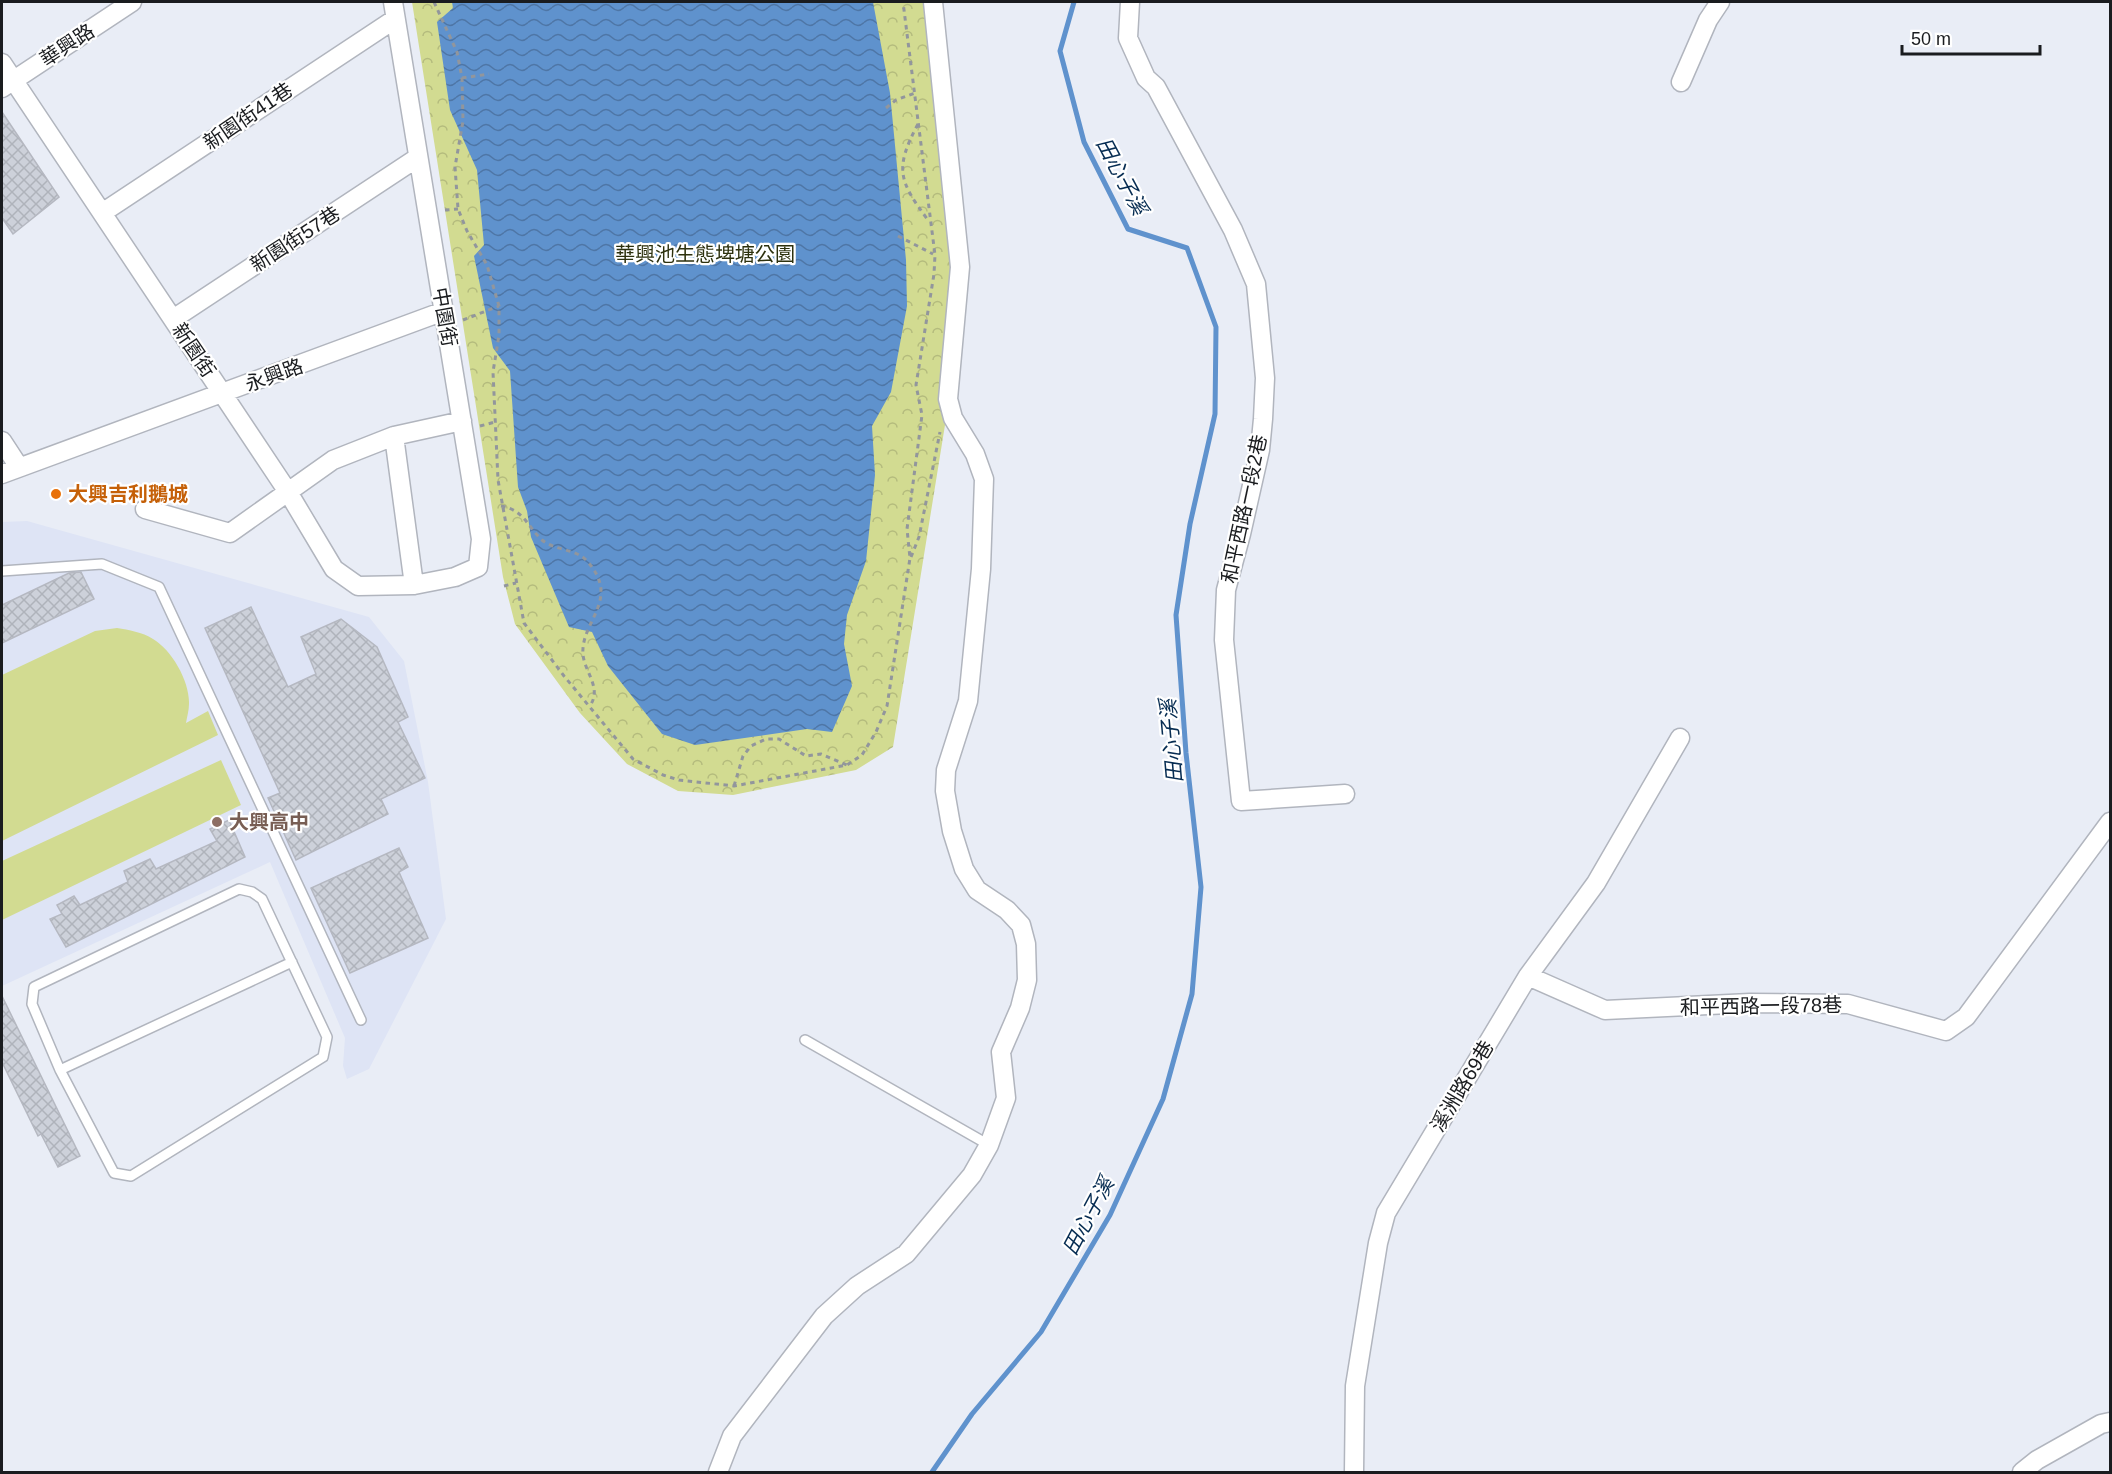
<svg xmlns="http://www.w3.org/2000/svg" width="2112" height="1474" font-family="Helvetica,'Noto Sans TC',sans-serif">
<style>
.built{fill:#dee4f5}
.park{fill:url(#park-crowns)}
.pitch{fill:#d2db91}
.water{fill:url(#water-waves)}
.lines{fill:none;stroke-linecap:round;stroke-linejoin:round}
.stream{stroke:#5f92cd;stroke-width:5}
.building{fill:url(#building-cross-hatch);stroke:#b5b8c1;stroke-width:1.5}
.lane-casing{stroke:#b1b5be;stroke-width:12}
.street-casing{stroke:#b1b5be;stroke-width:21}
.path{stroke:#92969c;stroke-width:3;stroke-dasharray:4.5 4.5;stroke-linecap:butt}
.lane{stroke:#fff;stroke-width:9}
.street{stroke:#fff;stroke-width:18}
.food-dot{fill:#e8710a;stroke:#fff;stroke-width:2}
.education-dot{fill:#8d6e63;stroke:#fff;stroke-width:2}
.labels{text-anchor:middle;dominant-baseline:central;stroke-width:4.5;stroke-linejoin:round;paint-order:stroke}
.street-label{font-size:20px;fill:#1a1c1f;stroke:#fff}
.park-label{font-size:20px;fill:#2d310e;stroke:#fff}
.food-label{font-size:20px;font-weight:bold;fill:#c56008;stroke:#fff;text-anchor:start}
.education-label{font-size:20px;font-weight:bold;fill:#785e54;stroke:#fff;text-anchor:start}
.water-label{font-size:21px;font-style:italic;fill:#062c52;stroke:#fff}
</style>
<defs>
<pattern id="park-crowns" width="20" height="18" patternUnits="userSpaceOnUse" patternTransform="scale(1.5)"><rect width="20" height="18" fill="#d2db91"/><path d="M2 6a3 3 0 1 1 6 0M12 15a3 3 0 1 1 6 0" fill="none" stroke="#b4bb7d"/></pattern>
<pattern id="water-waves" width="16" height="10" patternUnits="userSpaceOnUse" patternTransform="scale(1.5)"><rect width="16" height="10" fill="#5f92cd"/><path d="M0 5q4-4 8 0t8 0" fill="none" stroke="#4e76a6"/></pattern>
<pattern id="building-cross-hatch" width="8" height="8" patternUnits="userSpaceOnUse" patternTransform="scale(1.5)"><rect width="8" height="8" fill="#cdd1da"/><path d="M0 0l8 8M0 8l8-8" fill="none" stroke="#afb3bb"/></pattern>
</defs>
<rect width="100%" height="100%" fill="#e9edf6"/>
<path class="built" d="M27 521 369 617 404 661 428 782 446 919 369 1069 347 1079 343 1066 345 1038 270 862 2 986V522Z"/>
<path class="park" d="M412 2H926L956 261 941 387 945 425 893 747 856 770 733 795 678 791 627 764 580 713 515 624 503 577Z"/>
<path class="pitch" d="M117 628C129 630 142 632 153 639 172 650 190 682 189 704 189 710 187 717 186 723L208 711 218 735 2 841V675L95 631Z
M221 760 241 805 2 920V861Z"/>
<path class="water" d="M452 2H873L890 93 906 260 907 306 891 392 872 426 875 475 866 561 847 615 844 644 852 686 832 732 807 729 695 745 662 734 608 666 592 632 569 627 531 537 527 511 518 487 510 371 493 348 474 256 484 245 477 170 450 110 437 22 453 8Z"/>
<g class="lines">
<path class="stream" d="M932 1472 972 1414 1041 1332 1110 1215 1163 1099 1192 994 1201 887 1186 753 1176 615 1190 524 1215 414 1216 327 1187 248 1128 229 1084 142 1060 51 1074 2"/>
</g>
<path class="building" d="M2 112 59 197 13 234 2 218Z
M81 572 94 599 2 643V605L69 573Z
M251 607 288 687 316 674 301 637 341 619 377 647 408 717 398 722 425 778 381 799 388 814 296 860 268 798 280 793 205 628Z
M229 820 245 857 66 947 50 919 62 914 57 905 74 896 80 905 128 882 124 871 150 859 156 869 217 841 210 829Z
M399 848 408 867 399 872 428 938 350 973 311 888Z
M2 996 80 1156 58 1167 41 1134 38 1136 2 1062Z"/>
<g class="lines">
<g class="lane-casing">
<path id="lane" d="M2 571 102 564 159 587 361 1020
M239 889 252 892 262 899 327 1037 323 1057 131 1176 114 1173 60 1070 32 1004 34 987Z
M805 1040 989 1145
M60 1070 292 962"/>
</g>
<g class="street-casing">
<path id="street" d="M1130 2 1128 38 1146 78 1156 87 1233 230 1256 284 1265 378 1263 419 1260 450 1241 534 1226 590 1224 640 1241 801 1345 794
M2 63 288 492 334 569 358 586 414 585 455 577 478 567 481 539 393 2
M1681 82 1708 20 1720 2
M2 88 132 2
M102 213 395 19
M173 319 417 158
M394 436 414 585
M2 441 19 467
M2 474 444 311
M145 509 230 533 333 460 394 436 462 421
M1528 976 1605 1010 1750 1003 1848 1004 1946 1031 1966 1017 2110 822
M718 1472 732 1436 824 1316 857 1286 906 1254 972 1175 989 1145 1006 1098 1001 1052 1020 1008 1027 980 1026 944 1021 925 1007 910 977 890 964 869 952 831 945 791 946 770 968 701 981 569 984 479 975 454 953 418 948 399 960 267 933 2
M1354 1472 1355 1386 1378 1243 1386 1213 1528 976 1596 883 1680 738
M2022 1472 2037 1460 2101 1424 2110 1422"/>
</g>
<path class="path" d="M434 2 457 52 462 78 463 121 455 167 458 209 467 231 487 265 499 306V335L493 372 498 480 524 623 564 676 633 759 663 775 679 780 734 786 847 765 862 755 876 732 887 706 910 558 907 529 922 415 916 385 934 274 935 255 903 2
M462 78 489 74
M886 108 896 100 915 93
M918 124C894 169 899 181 928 220
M445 210 458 209
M898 236 933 254
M463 320 499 306
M480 426 495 422
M501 506C524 510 527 526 542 540 555 551 575 548 587 561 622 600 580 621 583 655 585 673 603 689 589 707
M911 557 919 537 940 432
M504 586 516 583
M734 786 743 756 751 746 766 739H779L806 756 821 754 847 765"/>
<use href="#lane" class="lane"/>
<use href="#street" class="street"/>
</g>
<circle class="food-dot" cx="56" cy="494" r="6"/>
<circle class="education-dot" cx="217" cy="822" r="6"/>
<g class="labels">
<g class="street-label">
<text transform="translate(67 45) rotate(-33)">華興路</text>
<text transform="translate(248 116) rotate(-34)">新園街41巷</text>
<text transform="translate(295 239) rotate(-33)">新園街57巷</text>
<text transform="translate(445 317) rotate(80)">中園街</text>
<text transform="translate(194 350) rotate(56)">新園街</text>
<text transform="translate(274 375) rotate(-20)">永興路</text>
<text transform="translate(1244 509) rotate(-78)">和平西路一段2巷</text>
<text transform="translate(1761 1006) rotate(-1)">和平西路一段78巷</text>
<text transform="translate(1462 1086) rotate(-59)">溪洲路69巷</text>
</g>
<g class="park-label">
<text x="705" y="254">華興池生態埤塘公園</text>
</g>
<g class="food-label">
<text x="68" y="494">大興吉利鵝城</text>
</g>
<g class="education-label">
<text x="229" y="822">大興高中</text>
</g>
<g class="water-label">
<text transform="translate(1122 176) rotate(62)">田心子溪</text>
<text transform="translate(1171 741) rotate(-95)">田心子溪</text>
<text transform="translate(1088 1216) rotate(-62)">田心子溪</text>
</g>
</g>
<rect width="2112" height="1474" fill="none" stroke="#1a1c1f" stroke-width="6"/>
<path d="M1902 45v9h138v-9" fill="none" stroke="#1a1c1f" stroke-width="3"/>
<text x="1911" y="45" font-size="18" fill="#1a1c1f" stroke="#ffffff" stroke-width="4.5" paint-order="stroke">50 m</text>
</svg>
